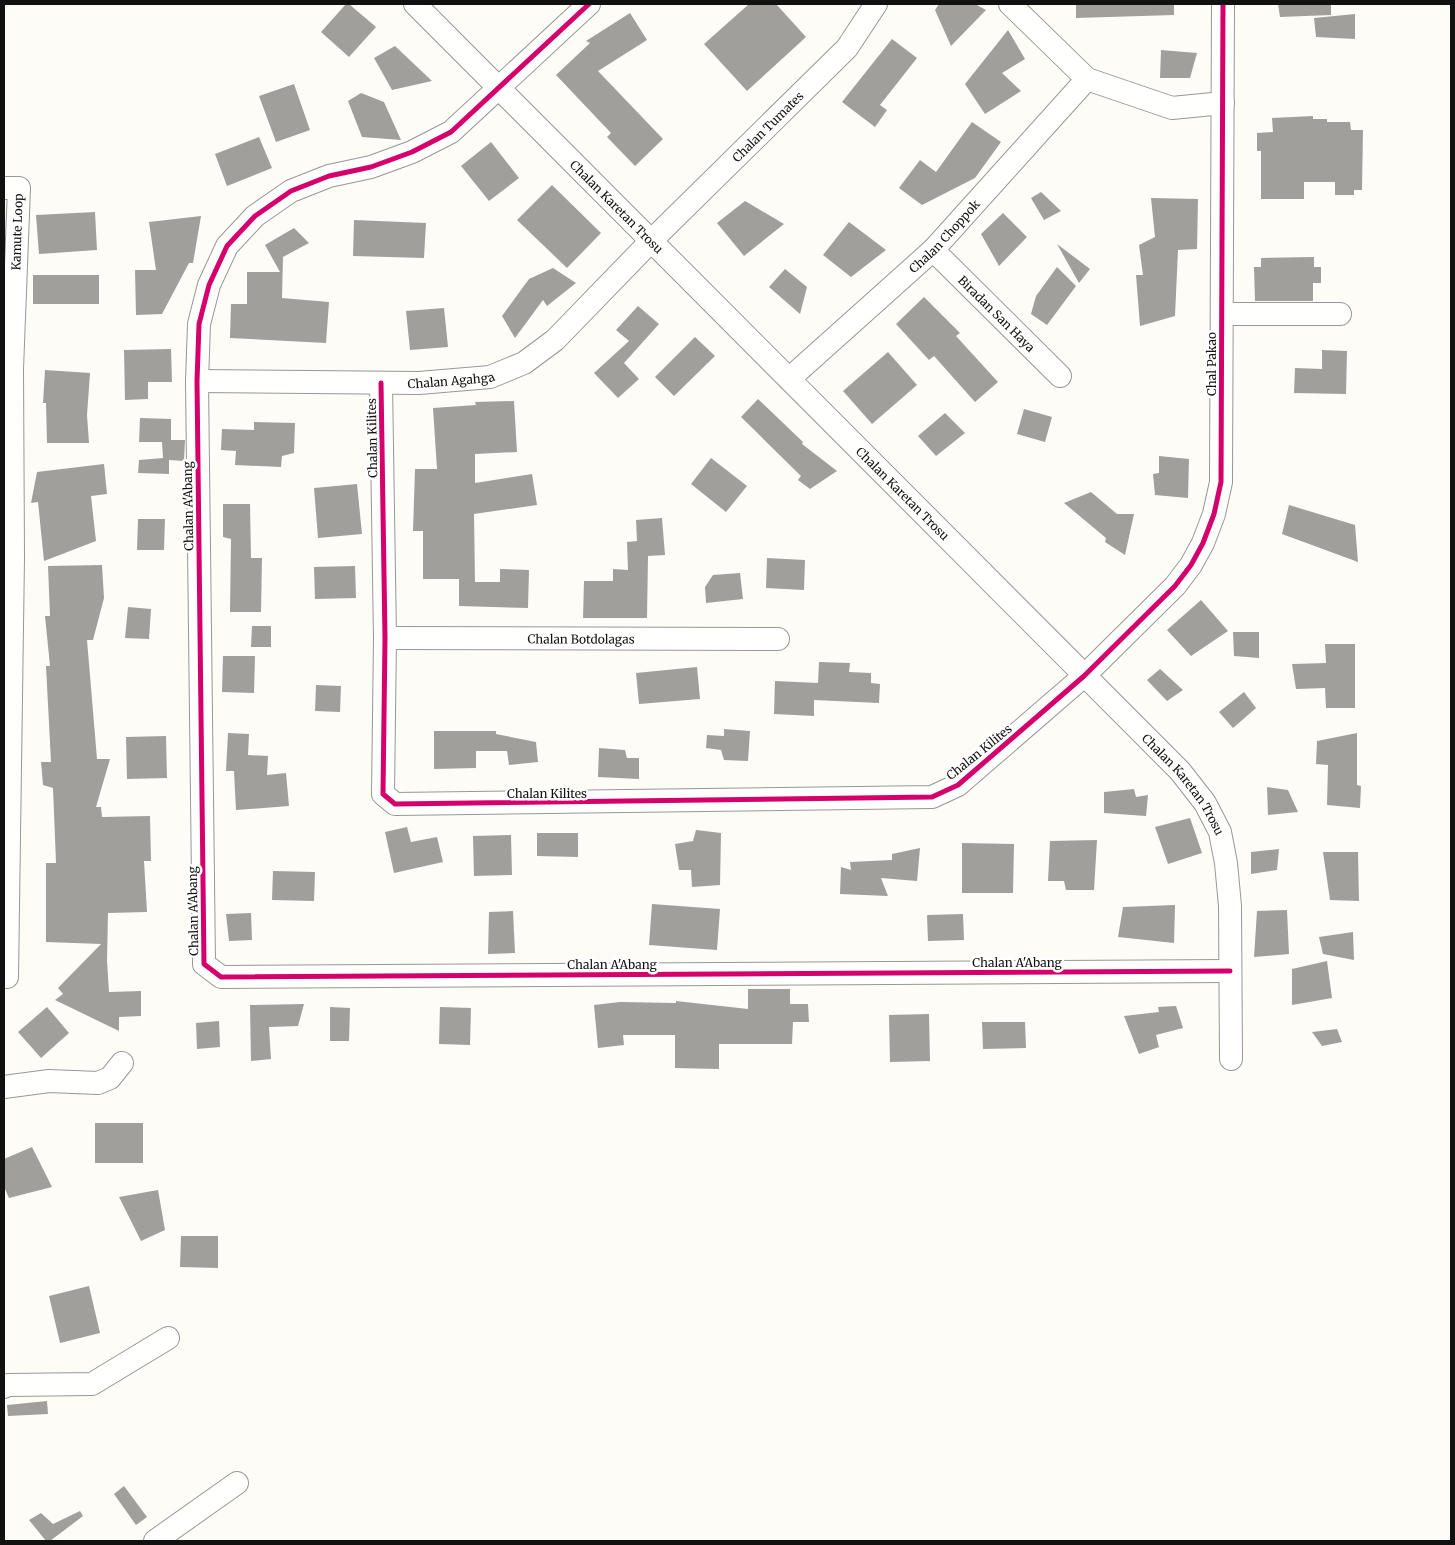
<svg xmlns="http://www.w3.org/2000/svg" width="1455" height="1545" font-family="Merriweather,serif">
<style>
.building{fill:#a19f9c}
.lines{fill:none;stroke-linecap:round;stroke-linejoin:round}
.minor-casing{stroke:#979795;stroke-width:24}
.minor{stroke:#fffffe;stroke-width:22}
.cycleway-casing{stroke:#fff;stroke-width:8}
.cycleway{stroke:#d6006c;stroke-width:5}
.labels{text-anchor:middle;dominant-baseline:central;stroke-width:5;stroke-linejoin:round;paint-order:stroke}
.street-label{font-size:12px;fill:#111;stroke:#fff}
</style>
<rect width="100%" height="100%" fill="#fdfcf7"/>
<path class="building" d="M346 4H349L376 27 349 57 321 32Z
M749 4H776L806 37 747 91 704 44Z
M939 4H975L986 10 951 46 935 10Z
M1076 4H1174V15L1076 18Z
M1278 4H1331V15L1280 17Z
M630 13 647 40 598 71 663 139 635 166 607 137 611 133 556 75 590 43 586 41Z
M1355 14V39L1316 37 1314 18Z
M1008 30 1025 59 1002 73 1021 91 985 114 965 84Z
M892 39 917 58 880 105 887 110 875 127 842 102Z
M395 46 432 81 392 90 374 58Z
M1161 50 1197 53 1190 78H1160Z
M294 84 310 130 276 142 259 96Z
M361 93 384 102 401 140 362 137 348 101Z
M1313 116V119H1327V122H1350L1351 130H1363L1362 190H1354V195H1335V182H1304V199H1261V151H1257V133L1273 132 1272 118Z
M972 122 1001 142 975 178 922 205 899 188 920 160 936 172Z
M259 137 272 168 227 186 215 154Z
M491 142 519 178 489 201 461 166Z
M552 185 601 233 567 268 517 220Z
M1041 192 1061 211 1044 220 1031 198Z
M1151 198 1198 199 1197 249 1178 250 1175 316 1140 326 1136 275H1143L1139 245 1155 237Z
M745 201 784 224 744 256 717 223Z
M95 212 97 250 39 254 36 215Z
M1003 213 1027 237 999 266 981 234Z
M201 216 193 263H189L162 314 136 315 135 270H156L149 222Z
M354 220 426 223 424 258 353 256Z
M849 222 886 250 851 277 823 255Z
M294 228 309 243 283 257 282 298 329 302 326 343 230 338 231 304H247V272H280L265 245Z
M1057 244 1090 269 1079 283Z
M1314 257V267H1321V283H1313V301H1255L1254 267H1261V258Z
M1057 267 1076 286 1047 325 1031 314 1036 296Z
M553 268 576 283 547 306 543 300 515 338 502 316 529 279Z
M785 269 807 287 800 314 769 287Z
M33 275H99V304H33Z
M924 297 960 333 956 336 998 382 975 402 934 356 929 360 896 324Z
M638 306 659 324 624 363 639 379 618 398 594 373 629 341 616 330Z
M444 308 448 347 410 350 406 311Z
M695 337 715 356 674 396 655 377Z
M171 349 172 382H148V399L125 400 124 350Z
M1322 350 1347 351 1346 394 1294 393 1295 368 1322 369Z
M888 352 917 385 872 424 843 391Z
M45 370 90 373 87 415 89 443H47L46 403H43Z
M758 399 803 442 802 444 837 471 810 489 798 480 801 476 741 417Z
M514 401 517 452 475 454V483L532 474 537 505 474 514 475 582H500V569L529 570 528 608 459 606V579H423V531H413L415 469H437L433 408 476 405 475 402Z
M1024 409 1052 417 1045 442 1017 434Z
M945 413 965 433 936 456 918 436Z
M140 418 171 419V440H185L184 461 169 460V474L138 473 139 460 163 458 162 442H139Z
M254 422 295 423 294 453 282 456 281 467 235 465 236 451 221 450 222 429 254 430Z
M1159 456 1189 459 1188 498 1155 495 1153 474 1159 473Z
M711 458 747 486 726 512 691 484Z
M104 464 107 494 91 496 96 541 44 561 38 502 31 503 37 472Z
M357 484 362 534 318 538 314 488Z
M1091 492 1117 514H1134L1125 555 1105 542 1106 538 1064 503Z
M223 504H250L251 558H262L261 612H230L231 539 223 537Z
M1289 505 1355 525 1358 562 1282 534Z
M662 518 665 555 648 556 647 618H583L584 581H613V569L628 570 627 542 637 541 636 520Z
M138 519H165L164 550H137Z
M767 558 805 560 804 590 766 588Z
M102 565 104 598 93 640H87L97 759H110L96 807H101L102 817 150 816 151 861H144L147 912 108 913 107 961 109 992 141 991V1016L119 1017V1031L55 1000 63 994 58 988 101 944 46 942V863H56L53 788 43 785 41 762H51L46 666H50L45 616H50L48 566Z
M355 566 356 598 315 599 314 567Z
M740 573 743 599 706 603 705 587 713 575Z
M1201 600 1228 631 1191 656 1167 630Z
M128 607 151 609 149 639 125 638Z
M252 626H271V647H251Z
M1233 632H1259V658L1234 656Z
M1325 644H1355V708H1326L1325 688 1296 689 1292 664 1326 663Z
M223 656H255L254 693 222 692Z
M819 662 850 663 849 672 871 673V683L880 684 879 703 814 700V716L774 714 775 681 818 683Z
M697 667 700 699 639 704 636 673Z
M1160 669 1183 690 1167 701 1147 680Z
M316 685 341 686 340 712 315 711Z
M1244 692 1256 708 1233 728 1219 712Z
M724 729 750 731 748 761 724 760 721 750 706 748 707 735 724 736Z
M434 731H496V734L536 742 538 762 509 765 507 751H476V768L434 769Z
M228 733 249 734 248 755 268 756 267 775 286 773 289 806 236 810 234 771H226Z
M1357 733V785L1361 786 1360 808 1327 805 1328 765 1316 764 1317 741Z
M166 736 167 778 127 779 126 737Z
M599 748 625 750 627 758H639V779L598 777Z
M1267 787 1288 790 1298 812 1268 815Z
M1134 789 1136 797 1148 795 1146 816 1104 813V792Z
M1190 818 1202 853 1168 864 1155 827Z
M407 827 411 842 437 837 443 862 394 873 385 832Z
M696 830 721 833 720 885 692 887 691 870H679L675 844 693 841Z
M537 833H578V857L537 856Z
M511 835 512 875 474 876 473 836Z
M1097 840 1094 890H1066L1064 881H1048L1050 841Z
M962 843 1014 844 1013 893H962Z
M920 848 917 881 881 878 888 896 840 894 841 867 851 870 850 862 892 860V854Z
M1279 849 1277 870 1251 874V852Z
M1323 852H1358L1359 901 1330 900Z
M273 871 315 872 314 901 272 900Z
M652 904 720 909 717 950 649 945Z
M1175 905 1174 943 1118 937 1123 907Z
M1287 910 1289 954 1254 957 1257 911Z
M513 911 515 953 488 954 489 912Z
M251 913 252 940 229 941 226 914Z
M963 914 964 940 928 941 927 915Z
M1353 932 1354 960 1323 954 1319 937Z
M1327 961 1332 998 1292 1005V969Z
M748 989H790V1004H808L809 1022H793L792 1044H719V1069L675 1068V1035H623L624 1045 598 1048 594 1005 620 1002 676 1003V1001L748 1009Z
M304 1004 298 1026 269 1027 271 1059 251 1061 250 1005Z
M1176 1006 1183 1028 1156 1035 1159 1047 1139 1054 1124 1016 1159 1012 1158 1007Z
M47 1007 69 1033 41 1058 18 1032Z
M330 1007 350 1008 349 1041H330Z
M440 1007 471 1008 470 1045 439 1044Z
M929 1014 930 1061 890 1062 889 1015Z
M219 1021 220 1047 197 1049 196 1023Z
M982 1022H1025L1026 1048 983 1049Z
M1337 1029 1342 1042 1322 1046 1312 1032Z
M95 1123H143V1163H95Z
M32 1147 52 1187 9 1198 4 1187V1159Z
M158 1190 165 1230 141 1241 119 1197Z
M181 1236H218V1268L180 1267Z
M89 1286 100 1333 60 1343 49 1296Z
M47 1401 48 1414 8 1416 7 1405Z
M124 1486 147 1517 136 1525 114 1494Z
M80 1511 83 1516 50 1541H46L29 1520 41 1513 53 1524Z"/>
<g class="lines">
<g class="minor-casing">
<g id="minor">
<path id="s1" d="M415 4 1180 771 1205 803 1220 832 1226 863 1230 906 1231 1059"/>
<path d="M589 4 451 132 412 152 371 167 329 176 291 191 255 216 227 246 209 285 199 324 197 381 204 964 221 977 1230 971"/>
<path d="M1010 4 1087 79 1172 108 1223 103"/>
<path d="M4 188H19L12 369 13 557 7 977H4"/>
<path id="s2" d="M933 250 1060 376"/>
<path d="M1222 314H1340"/>
<path id="s3" d="M789 379 933 250 1087 79"/>
<path id="s4" d="M197 381 419 383 490 377 524 363 555 340 651 241 847 48 876 4"/>
<path d="M381 383 385 638 383 794 395 804 932 797 958 785 1084 676 1175 586 1191 565 1203 543 1214 514 1221 482 1223 4"/>
<path id="s5" d="M385 638 778 639"/>
<path d="M4 1087 49 1081 98 1083 110 1078 122 1063"/>
<path d="M4 1387 8 1385 92 1384 168 1338"/>
<path d="M155 1541 237 1483"/>
</g>
</g>
<use href="#minor" class="minor"/>
<g class="cycleway-casing">
<path id="cycleway" d="M589 4 451 132 412 152 371 167 329 176 291 191 255 216 227 246 209 285 199 324 197 381 204 964 221 977 1230 971
M381 383 385 638 383 794 395 804 932 797 958 785 1084 676 1175 586 1191 565 1203 543 1214 514 1221 482 1223 4"/>
</g>
<use href="#cycleway" class="cycleway"/>
</g>
<g class="labels">
<g class="street-label">
<text stroke="none"><textPath href="#s4" startOffset="670">Chalan Tumates</textPath></text>
<text stroke="none"><textPath href="#s1" startOffset="286">Chalan Karetan Trosu</textPath></text>
<text transform="translate(17 232) rotate(-88)">Kamute Loop</text>
<text stroke="none"><textPath href="#s3" startOffset="211">Chalan Choppok</textPath></text>
<text stroke="none"><textPath href="#s2" startOffset="90">Biradan San Haya</textPath></text>
<text transform="translate(1211 364) rotate(-90)">Chal Pakao</text>
<text stroke="none"><textPath href="#s4" startOffset="254">Chalan Agahga</textPath></text>
<text transform="translate(372 438) rotate(-91)">Chalan Kilites</text>
<text stroke="none"><textPath href="#s1" startOffset="691">Chalan Karetan Trosu</textPath></text>
<text transform="translate(188 506) rotate(-91)">Chalan A'Abang</text>
<text stroke="none"><textPath href="#s5" startOffset="196">Chalan Botdolagas</textPath></text>
<text transform="translate(979 752) rotate(-39)">Chalan Kilites</text>
<text stroke="none"><textPath href="#s1" startOffset="1096">Chalan Karetan Trosu</textPath></text>
<text x="547" y="793">Chalan Kilites</text>
<text transform="translate(193 911) rotate(-91)">Chalan A'Abang</text>
<text x="1017" y="962">Chalan A'Abang</text>
<text x="612" y="964">Chalan A'Abang</text>
</g>
</g>
<rect width="1455" height="1545" fill="none" stroke="#111111" stroke-width="10"/>
</svg>
